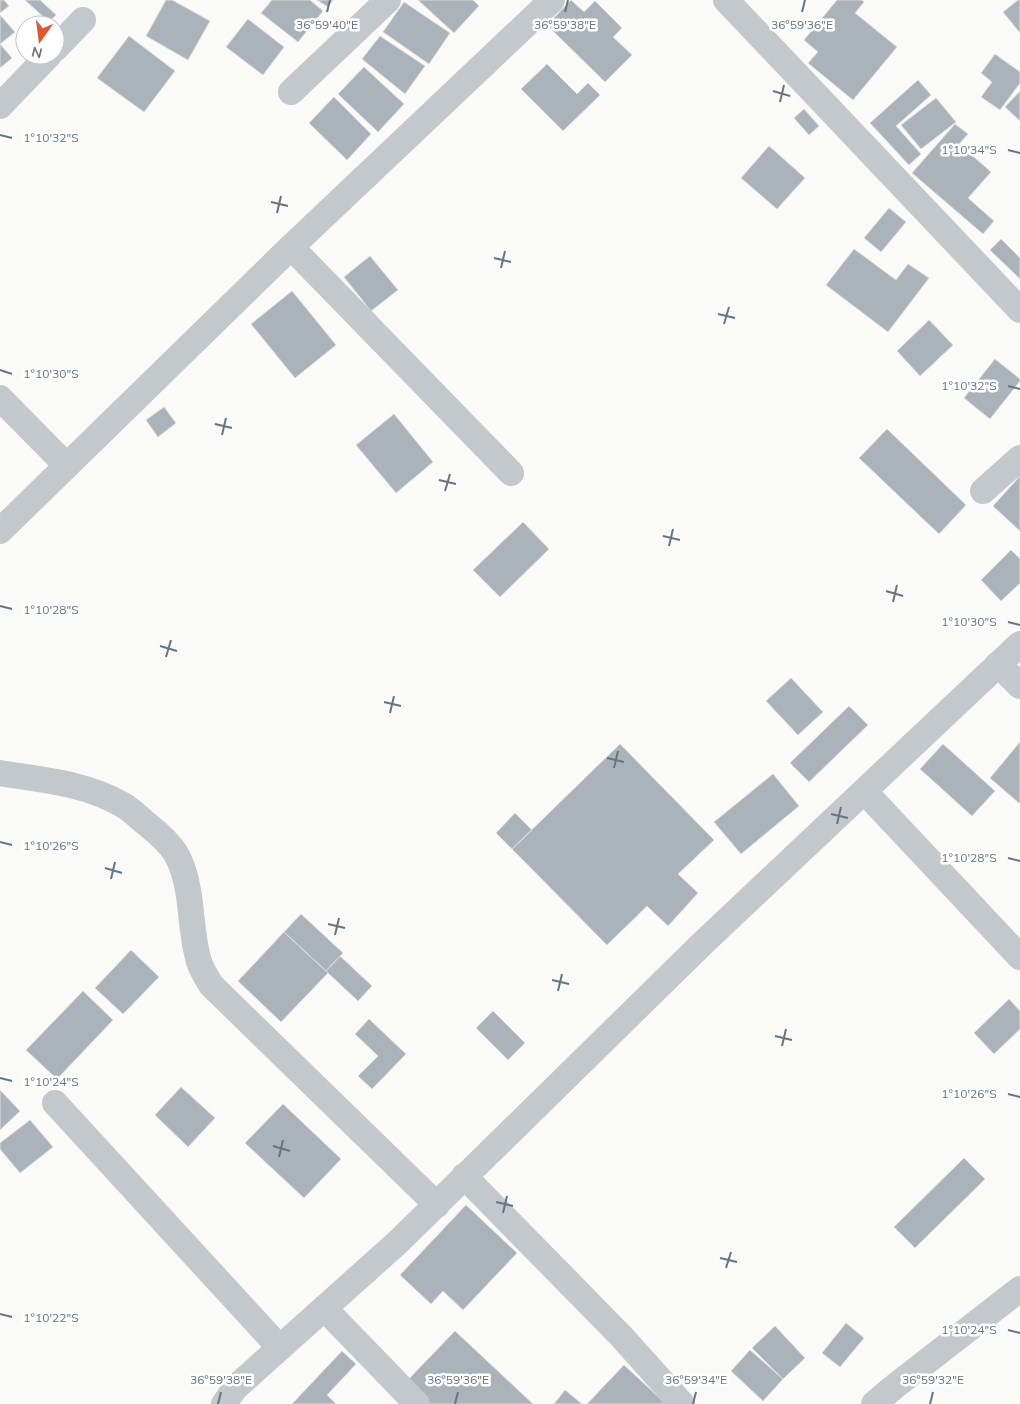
<svg xmlns="http://www.w3.org/2000/svg" width="1020" height="1404" font-family="Mulish,sans-serif">
<style>
.building{fill:#aab3b9;stroke:#dcdcda}
.lines{fill:none;stroke-linecap:round;stroke-linejoin:round}
.minor{stroke:#c3c8cc;stroke-width:26}
.ticks{fill:none;stroke:#657683;stroke-width:2}
.ticks-label{font-size:12px;text-anchor:middle;fill:#657683;stroke:#fff;stroke-width:5;stroke-linejoin:round;paint-order:stroke}
</style>
<rect width="100%" height="100%" fill="#fafaf8"/>
<path class="building" d="M0 0H4L9 6 0 13Z
M25 0H40L56 15 49 22Z
M166 0H172L210 21 188 60 146 36Z
M272 0H310L323 11 298 42 261 13Z
M317 0H333L328 7Z
M418 0H473L479 6 454 33Z
M571 0 584 12 595 1 622 28 613 37 632 55 605 82 547 25Z
M837 0H862L864 2 855 13 897 47 853 100 808 63 818 52 804 40Z
M1018 0H1020V33L1003 12Z
M404 2 450 33 429 64 383 32Z
M0 15 15 32 0 44 12 58 0 68Z
M248 19 284 47 263 75 226 47Z
M129 36 175 71 144 112 97 78Z
M380 36 425 66 405 94 362 59Z
M995 54 1020 72V83L1000 110 981 97 992 82 981 73Z
M547 64 577 94 588 83 600 95 563 131 521 89Z
M364 67 404 104 378 132 338 94Z
M918 80 931 95 896 126 921 154 909 165 870 123Z
M1020 91V121L1005 107Z
M334 97 371 134 347 160 309 123Z
M936 98 956 122 921 149 901 125Z
M804 109 819 126 809 135 794 118Z
M955 124 968 134 959 144 991 172 968 198 994 221 983 234 912 173Z
M769 146 805 178 777 209 741 178Z
M889 208 906 222 881 252 864 238Z
M1001 239 1020 258V279L990 250Z
M854 249 896 280 908 264 929 278 888 332 826 285Z
M370 256 398 290 371 311 344 277Z
M292 291 336 345 295 378 251 324Z
M929 320 953 345 920 376 897 351Z
M995 359 1020 379V381L990 419 964 398Z
M164 407 176 423 158 437 146 420Z
M394 414 433 462 396 493 356 445Z
M887 429 966 505 939 534 859 458Z
M1020 476V531L993 506Z
M523 522 549 549 500 597 473 570Z
M1011 550 1020 559V583L1001 601 981 580Z
M791 678 823 712 798 735 766 701Z
M849 706 868 725 809 782 790 763Z
M1020 742V802L1019 803 990 778Z
M620 744 714 840 678 874 698 893 668 926 647 906 607 945 512 849Z
M943 744 995 791 972 816 920 769Z
M773 774 799 806 741 854 714 822Z
M515 813 532 830 512 849 496 833Z
M301 914 343 953 326 971 284 932Z
M284 932 328 973 281 1022 238 981Z
M131 950 159 977 123 1014 95 988Z
M340 956 372 986 358 1001 326 971Z
M83 991 113 1020 57 1079 26 1050Z
M1009 999 1020 1011V1029L994 1054 974 1033Z
M493 1011 525 1043 508 1060 476 1028Z
M369 1019 406 1054 372 1089 358 1076 378 1056 355 1034Z
M181 1087 215 1118 188 1147 155 1115Z
M0 1090 20 1111 0 1130Z
M283 1104 341 1159 304 1198 245 1143Z
M30 1120 53 1147 20 1173 0 1149V1143Z
M964 1158 985 1179 915 1248 894 1227Z
M466 1205 517 1253 463 1310 443 1291 431 1304 400 1275Z
M846 1323 864 1338 840 1367 822 1353Z
M775 1326 805 1358 783 1379 752 1348Z
M455 1331 533 1404H426L404 1384Z
M750 1350 783 1379 763 1401 731 1371Z
M342 1351 356 1364 327 1395 336 1404H292Z
M624 1365 666 1404H587Z
M565 1390 582 1404H554Z"/>
<g class="lines">
<path class="minor" d="M726 0 1020 310
M55 49 83 20
M291 92 388 0
M0 106 49 55
M291 247 511 473
M0 398 67 466
M983 491 1020 458
M0 531 291 247 552 0
M998 664 1020 686
M0 773C41 780 85 783 121 804 131 809 139 818 148 825 174 846 182 857 188 890 192 913 192 936 198 958 200 968 206 976 211 985L437 1205
M864 791 1020 957
M55 1103 280 1348
M464 1176 621 1336 682 1404
M324 1308 417 1404
M224 1404 235 1388 397 1243 704 942 1020 644
M874 1404 894 1387 1020 1289"/>
</g>
<path class="ticks" d="M327 12 330 0M565 12 568 0M802 12 805 0M773 91 790 96M780 102 784 85M0 135 12 138M1008 150 1020 153M271 202 288 206M277 213 281 196M494 258 511 262M501 268 505 251M718 314 735 318M724 324 729 307M0 370 12 374M1008 386 1020 389M215 424 232 428M222 435 226 418M439 480 456 484M445 491 450 474M663 536 680 540M669 546 673 529M886 591 903 596M893 602 897 585M0 606 12 609M1008 622 1020 625M160 646 177 651M166 657 171 640M384 702 401 706M390 713 394 696M607 758 624 762M614 768 618 751M831 814 848 818M837 824 841 807M0 842 12 845M1008 858 1020 861M105 868 122 873M111 879 115 862M328 924 345 928M335 935 339 918M552 980 569 984M558 991 562 974M775 1036 792 1040M782 1046 786 1029M0 1078 12 1081M1008 1094 1020 1097M273 1146 290 1151M279 1157 283 1140M496 1202 513 1206M503 1213 507 1196M720 1258 737 1262M726 1268 731 1252M0 1314 12 1317M1008 1330 1020 1333M218 1404 221 1392M455 1404 458 1392M693 1404 696 1392M930 1404 933 1392"/>
<g class="ticks-label">
<text x="327" y="29">36°59'40"E</text>
<text x="565" y="29">36°59'38"E</text>
<text x="802" y="29">36°59'36"E</text>
<text x="51" y="142">1°10'32"S</text>
<text x="969" y="154">1°10'34"S</text>
<text x="51" y="378">1°10'30"S</text>
<text x="969" y="390">1°10'32"S</text>
<text x="51" y="614">1°10'28"S</text>
<text x="969" y="626">1°10'30"S</text>
<text x="51" y="850">1°10'26"S</text>
<text x="969" y="862">1°10'28"S</text>
<text x="51" y="1086">1°10'24"S</text>
<text x="969" y="1098">1°10'26"S</text>
<text x="51" y="1322">1°10'22"S</text>
<text x="969" y="1334">1°10'24"S</text>
<text x="221" y="1384">36°59'38"E</text>
<text x="458" y="1384">36°59'36"E</text>
<text x="696" y="1384">36°59'34"E</text>
<text x="933" y="1384">36°59'32"E</text>
</g>
<g transform="translate(40 40) rotate(194)"><circle r="24" fill="#ffffff" stroke="#c1c8cd"/>
<path d="M0-4L9 19L0 12L-9 19Z" fill="#e4572e"/>
<text y="-8" font-size="14" font-weight="bold" text-anchor="middle" fill="#657683">N</text>
</g>
</svg>
